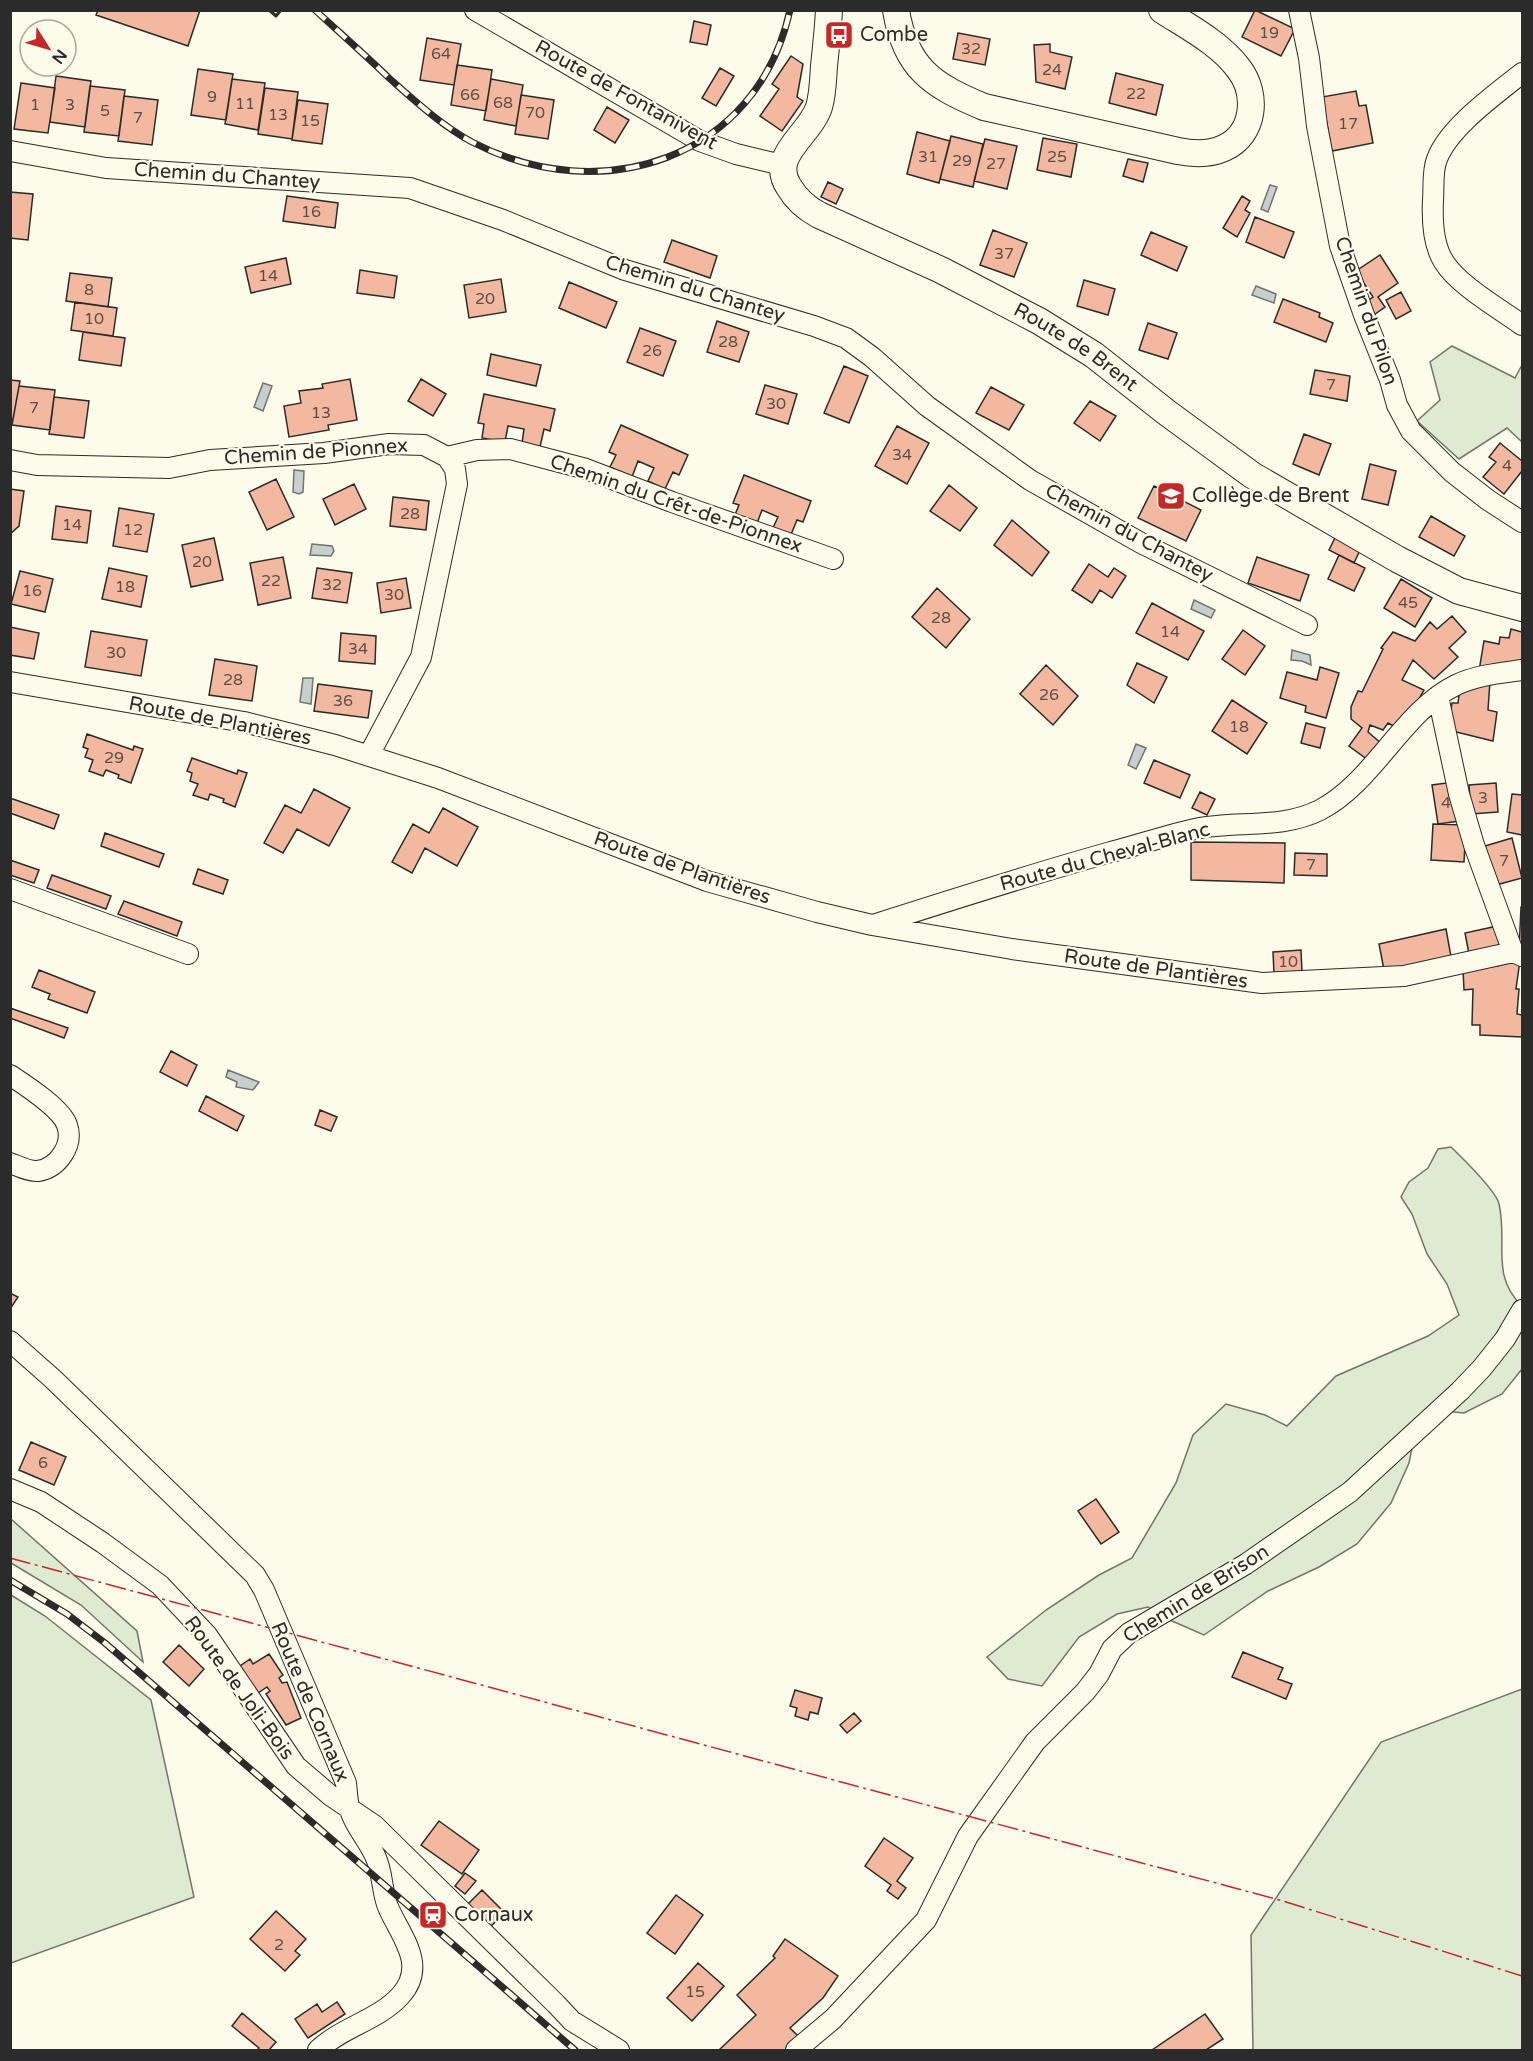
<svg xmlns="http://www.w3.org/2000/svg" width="1533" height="2061" font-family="'Varela Round',sans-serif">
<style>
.green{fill:#deebd1;stroke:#74746e;stroke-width:1.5}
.water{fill:#c7d0d0;stroke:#74746e;stroke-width:1.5}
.building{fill:#f2b8a0;stroke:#2b2b2b;stroke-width:1.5}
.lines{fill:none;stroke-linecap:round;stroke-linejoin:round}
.minor-casing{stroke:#2b2b2b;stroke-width:22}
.major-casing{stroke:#2b2b2b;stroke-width:28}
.minor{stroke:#fdfbea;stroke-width:20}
.major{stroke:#fdfbea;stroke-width:26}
.rail-casing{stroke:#2b2b2b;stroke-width:7}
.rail{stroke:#fdfbea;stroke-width:4.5;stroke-dasharray:14;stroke-linecap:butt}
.wall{stroke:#2b2b2b;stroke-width:3}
.power{stroke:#c62828;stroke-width:1.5;stroke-dasharray:21 4.5 3 4.5;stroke-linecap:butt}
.labels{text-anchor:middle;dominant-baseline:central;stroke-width:4.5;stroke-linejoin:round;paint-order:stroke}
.number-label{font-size:16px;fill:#5d4e48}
.poi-label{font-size:20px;fill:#2b2b2b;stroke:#fdfbea;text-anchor:start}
.street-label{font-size:20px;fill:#2b2b2b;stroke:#fdfbea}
</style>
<rect width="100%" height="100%" fill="#fdfbea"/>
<path class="green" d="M1452 346 1515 378 1522 365V442L1507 428 1459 459 1417 421 1440 400 1430 362Z
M1451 1147C1462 1158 1496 1190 1499 1204 1508 1243 1490 1275 1522 1306V1369L1502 1394 1464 1413 1444 1411 1412 1448 1409 1463 1391 1503 1357 1544 1319 1567 1268 1591 1204 1635 1172 1621 1148 1607 1117 1614 1079 1637 1042 1686 1008 1679 987 1657 1046 1610 1099 1575 1132 1558 1176 1483 1193 1435 1226 1404 1265 1415 1287 1426 1336 1376 1428 1336 1459 1315 1447 1284 1427 1254 1412 1214 1401 1197 1409 1182 1428 1168 1438 1149Z
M11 1519 137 1631 143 1662 81 1605 11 1563Z
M11 1595 45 1616 151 1700 194 1897 11 1963Z
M1522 1689V2050H1253L1251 1935 1381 1742Z"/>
<path class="water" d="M1270 185 1277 187 1268 212 1261 209Z
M1256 286 1276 294 1274 303 1252 295Z
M263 383 272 386 263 411 254 407Z
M294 470 304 471 303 492 299 494 293 492Z
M312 544 332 546 334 551 331 556 310 555Z
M1194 600 1215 610 1211 618 1191 609Z
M1292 650 1310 655 1311 665 1302 661 1291 660Z
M303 678H313L311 704 300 702Z
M1136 744 1146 748 1136 769 1128 765Z
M228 1070 259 1082 253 1090 236 1087 237 1082 226 1077Z"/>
<path class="building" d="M98 10H200L188 46 96 15Z
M1255 10 1295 29 1281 56 1242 37Z
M694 21 711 25 707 45 690 42Z
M958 33 990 39 985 65 953 59Z
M427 38 461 44 454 85 420 80Z
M1050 44V52L1072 57 1065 89 1036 82 1034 45Z
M791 56 803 64 797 97 803 101 782 131 760 116 779 89 772 84Z
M457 65 492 70 486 111 451 105Z
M720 68 734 76 716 106 702 98Z
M198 69 233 74 226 120 191 115Z
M1116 73 1163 85 1156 115 1109 103Z
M56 76 91 81 85 127 50 122Z
M232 79 265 83 258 130 225 124Z
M491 79 523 85 516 126 484 120Z
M21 83 55 88 48 133 14 129Z
M90 86 125 90 119 136 84 132Z
M265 88 298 92 292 139 258 134Z
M1356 91 1359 106 1366 105 1373 143 1332 151 1322 97Z
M521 95 554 100 548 139 515 134Z
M124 96 158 100 152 145 118 141Z
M298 100 328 104 322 144 292 140Z
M607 107 629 120 615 143 594 130Z
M917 132 950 141 939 183 907 174Z
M951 136 983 144 973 187 940 179Z
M1043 138 1077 144 1071 177 1037 170Z
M985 139 1017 146 1007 189 974 181Z
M1128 159 1148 163 1143 182 1123 176Z
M828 182 843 189 836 204 821 197Z
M10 192 33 194 28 240 10 238Z
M287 196 338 203 335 228 283 221Z
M1242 196 1250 201 1245 210 1250 213 1237 237 1223 228Z
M1255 217 1294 232 1284 258 1246 242Z
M993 230 1027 243 1014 277 980 265Z
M1151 232 1187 247 1177 271 1141 255Z
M672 240 717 256 710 278 664 262Z
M1380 255 1398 283 1378 297 1385 307 1371 317 1363 304 1373 297 1356 271Z
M286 258 291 284 251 293 245 267Z
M360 270 397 276 394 298 357 293Z
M70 273 112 278 108 307 66 301Z
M501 279 506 312 469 318 464 285Z
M1084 280 1115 289 1108 315 1077 306Z
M569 282 617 302 606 328 559 308Z
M1401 292 1411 311 1396 319 1386 300Z
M1283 299 1320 313 1319 317 1333 323 1326 342 1274 322Z
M75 302 117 308 113 336 71 330Z
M717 321 749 332 739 362 707 352Z
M1148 323 1177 333 1168 359 1139 350Z
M640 328 676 341 663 376 627 362Z
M83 332 125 338 121 366 79 360Z
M491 354 541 365 536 386 487 375Z
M844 366 868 376 849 423 824 413Z
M1315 370 1350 376 1347 401 1310 394Z
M350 379 357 420 328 425 329 430 289 437 284 406 301 403 299 391 323 388 322 384Z
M421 379 446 394 433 416 408 401Z
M10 380 20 381 13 419H10Z
M765 385 797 394 788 424 756 414Z
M19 386 55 390 50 430 12 425Z
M991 387 1024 405 1009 430 976 413Z
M484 394 555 409 550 431 544 429 540 447 522 443 524 429 508 426 505 442 482 438 484 424 478 423Z
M54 397 89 401 84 438 49 434Z
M1090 401 1116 416 1100 441 1074 423Z
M621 425 688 455 679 475 673 472 665 489 648 481 654 468 638 461 632 477 610 467 616 455 609 452Z
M897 426 929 443 907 484 875 466Z
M1304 434 1331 444 1319 475 1293 464Z
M1500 443 1522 461V471L1504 494 1483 477 1496 462 1489 457Z
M1370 464 1396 471 1388 505 1362 499Z
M744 475 811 501 803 522 797 520 790 537 772 530 778 517 762 510 756 526 734 517 739 505 733 503Z
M276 479 294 517 267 530 249 492Z
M354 484 366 509 335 525 323 499Z
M949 485 977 508 960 531 930 511Z
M1154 486 1201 510 1186 541 1138 518Z
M10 489 24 491 19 526 10 534Z
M393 497 429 501 426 530 390 526Z
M56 506 91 511 87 543 52 539Z
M119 508 154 514 147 552 113 546Z
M1431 516 1465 536 1454 556 1419 537Z
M1012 520 1049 552 1032 576 994 545Z
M1336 536 1361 548 1354 563 1329 550Z
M214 538 223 580 191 587 182 545Z
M1339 555 1365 568 1354 591 1328 579Z
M283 557 291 598 258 605 250 563Z
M1257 557 1309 575 1300 601 1248 583Z
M1089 564 1108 577 1114 568 1126 576 1112 598 1100 590 1092 603 1072 590Z
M109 568 147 576 141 607 102 599Z
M317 568 352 573 347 603 312 598Z
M20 571 53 579 45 612 11 604Z
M406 578 411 608 381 613 377 583Z
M1401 579 1432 598 1415 627 1384 608Z
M937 588 970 619 946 648 912 617Z
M1152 603 1204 631 1188 660 1136 633Z
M1452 616 1466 632 1449 648 1458 657 1434 679 1413 660 1402 680 1424 690 1412 711 1399 729 1388 723 1383 730 1370 725 1368 732 1382 744 1368 760 1349 746 1362 728 1351 719V707L1358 691 1362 692 1383 649 1381 648 1393 632 1415 641 1430 622 1437 629Z
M10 627 39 633 34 659 10 655Z
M1511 629 1522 632V667L1479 671 1484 641 1499 644 1500 637 1509 638Z
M1243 630 1265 646 1245 675 1222 659Z
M91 631 147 640 141 676 85 667Z
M341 633 376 636 375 664 339 661Z
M215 659 257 666 252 701 209 695Z
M1137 663 1167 677 1154 703 1127 685Z
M1046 665 1078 696 1053 725 1020 694Z
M1320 667 1339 673 1326 718 1305 712 1306 706 1280 698 1287 672 1317 680Z
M1490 681 1488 710 1497 712 1493 741 1448 730 1452 703H1458L1460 687Z
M318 684 372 691 368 718 314 711Z
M1232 700 1267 723 1247 754 1212 731Z
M1306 723 1325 728 1320 748 1301 743Z
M87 734 133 750 134 746 143 749 131 783 118 778 119 775 106 770 103 776 89 771 93 760 85 757 88 749 83 747Z
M192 758 237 774 238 770 247 773 235 807 223 802 224 799 210 794 208 800 193 795 198 784 190 781 192 773 187 771Z
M1154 760 1190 775 1180 798 1144 783Z
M1454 782 1460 821 1438 824 1432 785Z
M1496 783 1498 812 1471 814 1469 785Z
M314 789 350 808 329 846 297 829 283 853 264 843 285 805 301 813Z
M1200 792 1215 799 1207 815 1192 808Z
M1512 794 1522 795V835L1507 832Z
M10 798 59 815 54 829 10 813Z
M443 808 478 827 457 866 425 848 412 873 392 862 413 824 429 833Z
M1433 824 1466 825 1464 862 1431 860Z
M105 833 164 854 159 867 101 846Z
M1512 838 1522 878 1496 885 1485 846Z
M1191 842 1285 843 1284 883 1191 880Z
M1295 853 1327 854V876L1294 875Z
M10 860 39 870 34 883 10 875Z
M198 869 228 880 223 894 193 884Z
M52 875 111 896 106 909 47 888Z
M124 901 182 922 177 936 118 914Z
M1521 907H1522V952L1519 951Z
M1502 925 1507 946 1469 954 1465 933Z
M1446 929 1452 962 1385 975 1379 944Z
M1301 950 1302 972 1274 974 1273 952Z
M1520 960 1516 989H1519L1517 1014 1522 1015V1037L1480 1035V1025H1472L1473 989 1464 990 1463 969 1497 966Z
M39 970 95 992 87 1013 48 999 50 994 32 987Z
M10 1008 68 1028 64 1038 10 1018Z
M171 1051 197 1065 187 1086 160 1072Z
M206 1096 244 1116 237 1131 199 1111Z
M320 1110 337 1117 331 1131 315 1125Z
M10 1293 18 1297 10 1309Z
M31 1442 66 1457 54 1485 19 1470Z
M1096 1499 1119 1532 1101 1544 1078 1511Z
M179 1645 204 1669 189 1686 163 1662Z
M1243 1652 1283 1668 1278 1679 1292 1684 1286 1699 1232 1677Z
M269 1654 283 1675 279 1678 282 1683 287 1682 301 1718 286 1725 266 1694 270 1691 267 1687 258 1693 240 1666 250 1659 253 1664Z
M795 1690 822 1698 818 1714 810 1712 808 1720 795 1716 797 1708 790 1706Z
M854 1713 861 1721 847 1733 840 1725Z
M439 1821 479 1850 462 1874 421 1845Z
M884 1838 913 1858 897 1881 906 1888 898 1899 887 1891 891 1885 865 1866Z
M465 1873 476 1881 465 1894 455 1886Z
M482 1890 505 1913 490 1927 467 1905Z
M676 1895 703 1915 675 1954 647 1933Z
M435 1907 444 1915 437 1923 428 1916Z
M276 1911 306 1939 295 1951 300 1955 285 1971 250 1939Z
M785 1939 838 1976 823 1998 790 2028 799 2037 785 2050H719L756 2015 737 1995 775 1958 773 1956Z
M698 1963 724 1986 692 2021 667 1998Z
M337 2002 345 2014 308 2038 295 2019 317 2004 322 2012Z
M242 2013 276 2042 269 2050H257L259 2048 232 2026Z
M1205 2014 1223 2039 1206 2050H1152Z"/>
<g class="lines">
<g class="minor-casing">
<path id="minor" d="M475 10 700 141 736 154 782 165
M1299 10 1309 58 1317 126 1340 246 1364 315 1390 380 1397 405 1411 431 1452 472 1488 500 1522 522
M1522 73C1495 95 1449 127 1437 159 1432 171 1434 188 1433 200 1432 220 1433 245 1444 262 1458 285 1500 309 1522 325
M10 151 106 168 410 188 503 220 625 270 814 326 846 338 872 357 927 406 1030 480 1141 543 1307 625
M447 457 477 450 510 449 586 469 672 502 833 559
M10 460 37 465 169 468 210 460 324 453 389 444 424 445 447 457 455 469 457 484 421 657 369 755
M10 682 244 722 335 745 438 778 707 881 817 912 872 925 1012 949 1262 983 1404 976 1513 952 1522 956
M1438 696 1459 794 1474 845 1513 952
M10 889 188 954
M876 924C954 899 1032 874 1111 852 1139 845 1167 835 1195 829 1236 820 1280 830 1320 810 1373 783 1403 711 1456 685 1476 675 1501 673 1522 670
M10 1075C25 1085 61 1108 67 1125 74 1145 58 1168 38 1171 30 1172 18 1166 10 1163
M10 1341 53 1379 255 1575 264 1590 346 1783C347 1791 347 1799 349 1806 353 1824 369 1841 376 1858 383 1874 382 1893 388 1907 400 1935 428 1965 401 1995 379 2020 342 2027 318 2050
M10 1489 41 1502 103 1543 160 1585 207 1635 296 1766 331 1796 374 1825 556 2004 572 2021 619 2050
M796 2050 833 2019 926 1920 968 1836 1035 1742 1085 1692 1099 1674 1112 1649 1129 1633 1246 1564 1350 1492 1460 1391 1482 1368 1505 1339 1522 1310"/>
</g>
<g class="major-casing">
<g id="major">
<path id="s1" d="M829 10C828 29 826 47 824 66 823 80 823 94 819 107 810 135 768 156 789 187 796 199 806 208 819 215L941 270 1039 321 1094 355 1166 412 1252 475 1397 559 1459 591 1522 608"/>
<path d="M896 10C905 68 933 86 984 107L1178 151C1193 154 1209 155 1224 148 1255 134 1258 94 1239 69 1220 43 1188 27 1162 10"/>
</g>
</g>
<use href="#minor" class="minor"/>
<use href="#major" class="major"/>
<g class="rail-casing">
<path id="rail" d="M315 10C340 33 365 55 389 78 415 101 441 125 472 142 601 209 757 160 790 10
M10 1580 67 1614 105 1643 575 2050"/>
</g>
<use href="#rail" class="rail"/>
<path class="wall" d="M269 10 276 16 281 10"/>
<path class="power" d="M10 1558 1283 1901 1522 1976"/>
</g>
<defs>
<g id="bus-square" transform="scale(1.5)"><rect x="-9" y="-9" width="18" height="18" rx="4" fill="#c62828" stroke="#fdfbea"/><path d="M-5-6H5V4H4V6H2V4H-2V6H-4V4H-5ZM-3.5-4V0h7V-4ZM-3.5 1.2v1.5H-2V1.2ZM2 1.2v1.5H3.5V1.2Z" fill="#fff"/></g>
<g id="school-square" transform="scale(1.5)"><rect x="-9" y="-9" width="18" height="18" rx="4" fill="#c62828" stroke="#fdfbea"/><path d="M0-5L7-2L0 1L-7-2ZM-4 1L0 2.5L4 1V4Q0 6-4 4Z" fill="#fff"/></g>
<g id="station-square" transform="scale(1.5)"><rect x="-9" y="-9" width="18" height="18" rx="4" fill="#c62828" stroke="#fdfbea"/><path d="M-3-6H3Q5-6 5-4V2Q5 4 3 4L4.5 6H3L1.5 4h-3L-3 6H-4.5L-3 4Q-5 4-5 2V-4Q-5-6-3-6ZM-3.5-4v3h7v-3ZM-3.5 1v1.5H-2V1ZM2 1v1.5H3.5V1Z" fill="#fff"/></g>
</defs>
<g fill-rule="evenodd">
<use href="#bus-square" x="839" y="35"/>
<use href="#school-square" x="1171" y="496"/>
<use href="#station-square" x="433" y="1915"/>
</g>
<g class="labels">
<g class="number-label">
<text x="1269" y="33">19</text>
<text x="971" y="49">32</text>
<text x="441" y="54">64</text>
<text x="1052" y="70">24</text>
<text x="1136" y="94">22</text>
<text x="470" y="95">66</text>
<text x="212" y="97">9</text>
<text x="503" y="103">68</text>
<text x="245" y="104">11</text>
<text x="35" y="105">1</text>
<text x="70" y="105">3</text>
<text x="105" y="111">5</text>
<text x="535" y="113">70</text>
<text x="278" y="115">13</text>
<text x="138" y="118">7</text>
<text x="310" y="121">15</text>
<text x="1348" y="124">17</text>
<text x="928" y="157">31</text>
<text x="1057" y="157">25</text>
<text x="962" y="161">29</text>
<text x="996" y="164">27</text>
<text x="311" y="212">16</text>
<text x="1004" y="254">37</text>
<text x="268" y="276">14</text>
<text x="89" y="290">8</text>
<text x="485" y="299">20</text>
<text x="94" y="319">10</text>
<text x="728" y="342">28</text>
<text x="652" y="351">26</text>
<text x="1331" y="385">7</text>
<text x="776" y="404">30</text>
<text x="34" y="408">7</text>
<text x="321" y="413">13</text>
<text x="902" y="455">34</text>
<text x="1507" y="466">4</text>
<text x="410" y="514">28</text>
<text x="72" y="525">14</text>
<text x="133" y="530">12</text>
<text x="202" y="562">20</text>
<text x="271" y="581">22</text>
<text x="332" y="585">32</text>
<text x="125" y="587">18</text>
<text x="32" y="591">16</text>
<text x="394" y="595">30</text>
<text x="1408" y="603">45</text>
<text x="941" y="618">28</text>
<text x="1170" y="632">14</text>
<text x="358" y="649">34</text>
<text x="116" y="653">30</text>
<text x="233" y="680">28</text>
<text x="1049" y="695">26</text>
<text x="343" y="701">36</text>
<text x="1239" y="727">18</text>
<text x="114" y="758">29</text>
<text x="1483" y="798">3</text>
<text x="1446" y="803">4</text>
<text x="1504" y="861">7</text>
<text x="1311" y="865">7</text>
<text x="1288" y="962">10</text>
<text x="43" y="1463">6</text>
<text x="279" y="1945">2</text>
<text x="695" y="1992">15</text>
</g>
<g class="poi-label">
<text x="860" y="35">Combe</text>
<text x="1192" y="496">Collège de Brent</text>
<text x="454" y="1915">Cornaux</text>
</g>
<g class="street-label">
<text transform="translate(626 95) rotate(29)">Route de Fontanivent</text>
<text transform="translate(227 176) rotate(4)">Chemin du Chantey</text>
<text transform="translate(695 289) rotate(17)">Chemin du Chantey</text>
<text transform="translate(1366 311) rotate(71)">Chemin du Pilon</text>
<text stroke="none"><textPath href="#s1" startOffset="520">Route de Brent</textPath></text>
<text transform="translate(316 452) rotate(-4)">Chemin de Pionnex</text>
<text transform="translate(676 504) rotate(19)">Chemin du Crêt-de-Pionnex</text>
<text transform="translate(1129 533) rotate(28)">Chemin du Chantey</text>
<text transform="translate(220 721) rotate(11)">Route de Plantières</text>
<text transform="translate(1105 857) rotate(-15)">Route du Cheval-Blanc</text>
<text transform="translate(682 868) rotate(19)">Route de Plantières</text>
<text transform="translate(1156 969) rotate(8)">Route de Plantières</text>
<text transform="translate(1196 1594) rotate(-32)">Chemin de Brison</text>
<text transform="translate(239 1688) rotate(54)">Route de Joli-Bois</text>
<text transform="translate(310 1702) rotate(67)">Route de Cornaux</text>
</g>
</g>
<rect width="1533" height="2061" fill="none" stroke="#2b2b2b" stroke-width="24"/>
<g transform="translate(48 48) rotate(127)"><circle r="28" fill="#fdfbea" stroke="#a9a89e" stroke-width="1.5"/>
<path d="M0-4.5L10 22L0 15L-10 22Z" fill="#c62828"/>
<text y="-9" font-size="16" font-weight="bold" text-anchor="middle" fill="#2b2b2b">N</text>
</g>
</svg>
